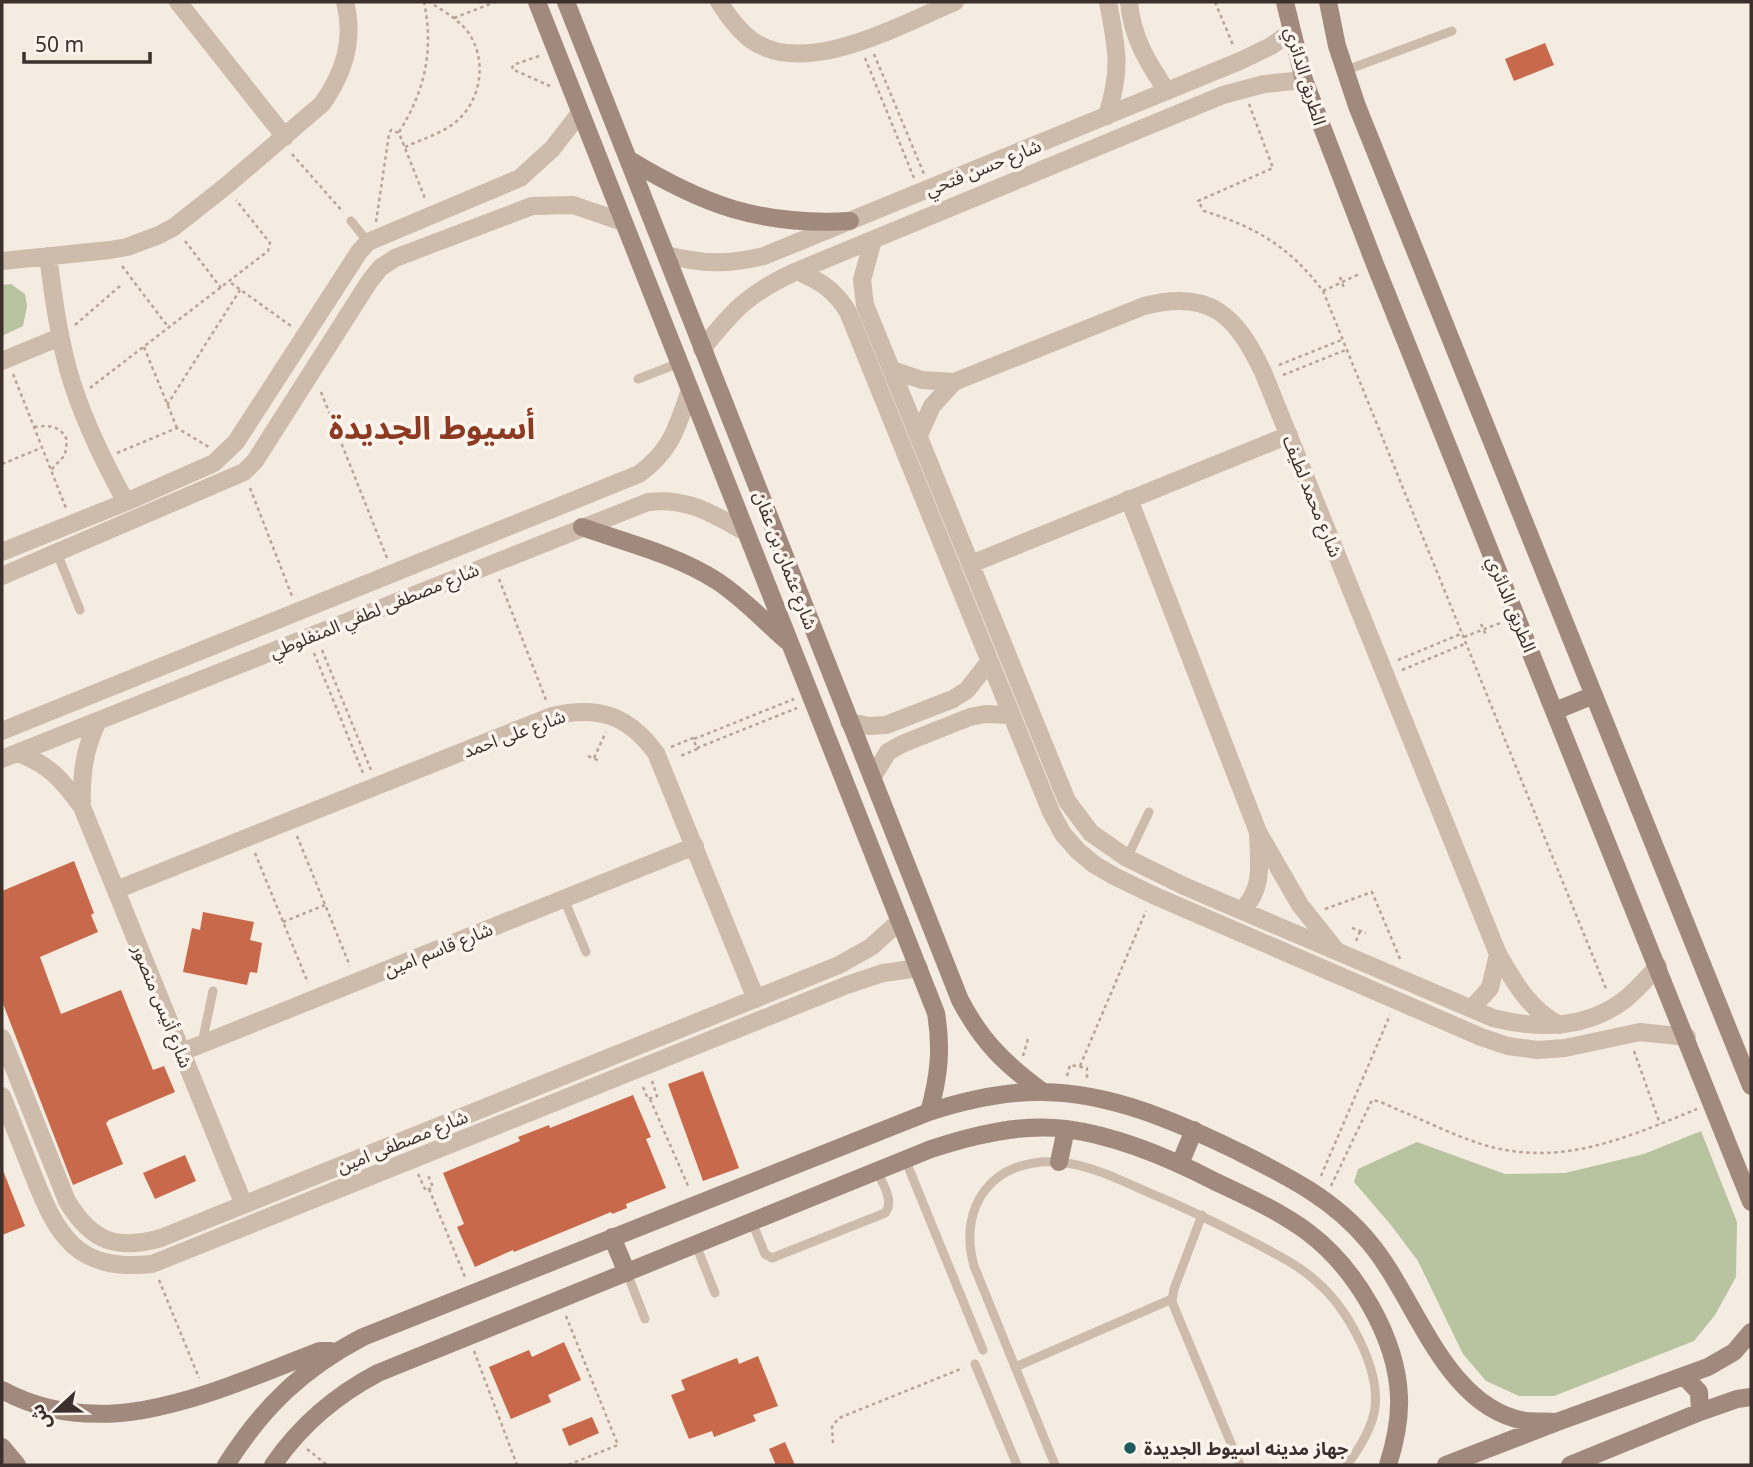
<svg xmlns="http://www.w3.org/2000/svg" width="1753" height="1467" font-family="'Noto Sans','Noto Sans Arabic',sans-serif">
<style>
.green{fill:#b8c4a0}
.building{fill:#c8694b}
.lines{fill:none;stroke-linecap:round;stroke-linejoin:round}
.path{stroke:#b9a596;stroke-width:2.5;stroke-dasharray:3.5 3.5;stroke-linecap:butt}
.lane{stroke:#cdbbac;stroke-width:9}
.street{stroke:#cdbbac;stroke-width:18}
.secondary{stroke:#a18a7d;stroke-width:18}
.poi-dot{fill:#1f5a5e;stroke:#fbf5ee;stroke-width:2.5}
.labels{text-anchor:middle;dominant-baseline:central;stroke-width:7;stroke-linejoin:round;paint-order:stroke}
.street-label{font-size:18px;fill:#3b302b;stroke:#fbf5ee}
.poi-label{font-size:18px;font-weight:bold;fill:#3b302b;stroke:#fbf5ee;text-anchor:start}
.town-label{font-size:32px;font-weight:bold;fill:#8c3b22;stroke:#fbf5ee}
</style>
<rect width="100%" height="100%" fill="#f4ebe1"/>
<path class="green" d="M11 284 25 294 27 306 23 326 2 336V285Z
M1701 1131 1737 1222 1736 1277 1715 1315 1694 1341 1554 1396H1519L1486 1381 1463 1354 1418 1261 1391 1225 1354 1182 1358 1169 1417 1142 1505 1174 1565 1173 1644 1154Z"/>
<path class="building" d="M1545 43 1554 65 1514 81 1505 59Z
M74 861 94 913 91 915 98 932 40 957 61 1014 121 990 153 1070 164 1066 175 1092 109 1120 106 1123 123 1164 73 1185 2 1001V891Z
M203 912 254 922 250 940 262 943 257 973 250 972 247 985 183 972 192 928 200 930Z
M703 1071 739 1168 703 1181 668 1084Z
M633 1095 651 1137 646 1139 666 1188 626 1204 627 1208 612 1214 611 1212 514 1252 513 1250 475 1267 457 1227 464 1224 443 1173 520 1141 518 1137 549 1125 550 1128Z
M185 1155 196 1181 155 1199 143 1173Z
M2 1168 25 1226 2 1235Z
M564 1342 581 1380 548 1395 551 1402 511 1419 489 1367 529 1350 532 1357Z
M758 1356 778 1406 753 1415 756 1421 714 1437 712 1431 689 1439 671 1395 685 1390 681 1380 737 1358 739 1364Z
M592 1417 599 1433 569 1446 562 1429Z
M785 1442 795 1465H776L769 1449Z"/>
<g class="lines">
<path class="path" d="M1215 2 1233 45
M454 18 495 2
M874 54 924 174
M539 56 513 65 512 69 552 87
M865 58 914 178
M1249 104 1273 168 1198 201 1204 211C1256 227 1290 247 1323 291L1607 991
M399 132C425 91 434 50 424 2
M405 147C422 139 444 133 458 120 482 98 487 59 468 32 458 19 442 10 429 2
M292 154 343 212
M376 222 389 134 391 130 399 133 426 201
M185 241 221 288
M122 266 169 328
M1340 277 1344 288
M231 283 291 326
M1323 291 1361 273
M75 325 120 286
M144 347 177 428
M1279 365 1344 339
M13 374 66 508
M1283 375 1348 349
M90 388 268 251 270 243 236 200
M321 392 387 558
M167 405 240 290
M34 427C49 425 60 425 67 440L65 455 51 470
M117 453 177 428 209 447
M2 464 41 448
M250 488 292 596
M499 579 546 700
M1481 624 1486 635
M1464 637 1500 623
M322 650 371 770
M314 653 363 773
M1398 660 1463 633
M1402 670 1467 643
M694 739 794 699
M671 747 693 738 697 749 678 757
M697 748 797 708
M588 756 600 761
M594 758 606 732
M297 836 350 966
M255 853 308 983
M1325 909 1372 892 1400 959
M283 922 325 905
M1352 928 1366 933
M1356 941 1360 931
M1634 1051 1660 1124
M1023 1056 1028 1039
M1080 1066 1146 911
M1067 1076 1070 1065 1087 1068V1081
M643 1087 648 1099 657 1096 652 1081
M650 1099 689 1188
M418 1174 426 1191 433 1187 427 1173
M1321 1176 1390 1015
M1331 1186 1372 1100C1384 1102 1395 1109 1406 1113 1429 1123 1452 1134 1475 1142 1556 1170 1623 1139 1697 1109
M429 1189 465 1277
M159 1280 199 1378
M566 1316 618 1445 568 1465
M474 1351 517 1465
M833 1443 832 1427 839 1418 963 1368
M307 1449 327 1465"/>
<path class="lane" d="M1344 71 1452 31
M351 221 368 242
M638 379 679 363
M57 553 80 610
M1127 858 1149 812
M564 899 586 952
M202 1043 213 991
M905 1159 983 1350
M1202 1215 1174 1289 1172 1302 1240 1465
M752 1222 765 1254 772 1258 885 1213C895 1201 882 1183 877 1171
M696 1245 715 1293
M627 1273 645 1319
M975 1364 1017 1465
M1015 1367 1172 1299
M1055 1465 974 1266C957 1205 994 1157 1059 1162 1093 1165 1128 1184 1159 1197 1193 1211 1226 1228 1259 1245 1279 1256 1300 1266 1317 1282 1347 1308 1380 1367 1375 1408 1372 1429 1359 1449 1347 1465"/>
<path class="street" d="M178 2 285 137
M719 2C728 16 737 29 750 39 804 80 901 24 955 2
M1129 2C1132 37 1147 62 1167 91
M1107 116C1122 67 1117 50 1108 2
M873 240 862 280 865 305 1067 801 1091 833 1127 858 1184 886 1493 1018C1537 1029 1585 1029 1623 1001 1636 991 1647 978 1658 966
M666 255C703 264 727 265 764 256L1240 61 1271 46 1291 32
M48 256C53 294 58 332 68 369 81 416 102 459 126 502
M2 261 110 250 127 247 159 235 174 227 226 186 322 104C344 73 355 40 345 2
M797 271C820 281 835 290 848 312L1051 812 1063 834 1078 851 1095 865 1114 876 1153 895 1481 1037 1508 1046 1537 1050 1565 1048 1640 1032 1687 1037
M702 349C735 308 749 293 797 271L1223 95 1264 84 1304 80
M2 361 60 337
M892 370 922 380 954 382
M919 435 932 406 954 382 1144 306C1210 289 1236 315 1263 372L1498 954C1515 983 1528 1008 1559 1025
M1129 499 1258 832 1300 905 1335 949
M2 552 126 502 214 463 236 442 359 252 368 242 520 178 552 149 580 113
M971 564 1289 435
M2 576 244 472 255 461 369 282 380 268 395 258 532 206 573 205 623 222
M849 722 869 726 886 725 953 699 967 690 989 662
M2 731 639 474C672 450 677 427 690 390
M18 753C50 765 62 780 82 807L244 1205
M2 759 648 502C688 497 712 514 746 532
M872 778 888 752 902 744 970 717 985 714 1011 715
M82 807C81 776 84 749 98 721
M116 890 552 716C598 705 628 715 656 753L756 999
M1242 910C1264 889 1259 863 1258 835
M1472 1008 1490 988 1498 954
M2 1038 67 1201C91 1241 116 1251 161 1238L839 965 871 947 900 921
M182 1052 695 846
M2 1096C12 1121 22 1147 32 1172 57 1236 76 1272 152 1264L847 985 883 973 919 968"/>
<path class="secondary" d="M537 2 936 1013C942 1048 939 1077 929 1112
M566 2 960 1000C982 1042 1005 1064 1043 1092
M1285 2 1304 80 1376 267 1751 1202
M1328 2 1337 46 1357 106 1751 1086
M628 159C703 205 760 226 850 221
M582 527C627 543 677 555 717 581 743 598 764 621 787 641
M1555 711 1594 695
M1059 1162 1066 1129
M1180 1164 1194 1130
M612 1237 627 1273
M1685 1377 1699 1392 1700 1412
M2 1390C107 1447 219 1389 320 1351H331
M2 1447 17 1465
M226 1465C263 1407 302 1369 363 1337L929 1112C966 1100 1004 1091 1043 1092 1111 1093 1175 1121 1235 1150 1285 1175 1333 1198 1369 1242 1416 1297 1444 1407 1525 1421 1536 1422 1547 1421 1557 1422
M273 1465C300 1426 336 1395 378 1373L931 1149C973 1135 1021 1123 1066 1129 1118 1136 1170 1158 1216 1182 1248 1197 1281 1212 1309 1233 1356 1269 1397 1338 1399 1397 1400 1420 1395 1443 1388 1465
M1446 1465 1557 1422 1708 1367 1734 1352 1751 1332
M1570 1465 1700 1412 1737 1399 1751 1397"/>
</g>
<circle class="poi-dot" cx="1130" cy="1448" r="7"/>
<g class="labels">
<g class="street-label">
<text transform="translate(1306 76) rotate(73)">الطريق الدائري</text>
<text transform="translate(983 167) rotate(-22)">شارع حسن فتحي</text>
<text transform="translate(1313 496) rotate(68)">شارع محمد لطيف</text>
<text transform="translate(786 560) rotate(69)">شارع عثمان بن عفان</text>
<text transform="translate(1512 604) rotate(68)">الطريق الدائري</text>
<text transform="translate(374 610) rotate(-22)">شارع مصطفى لطفي المنفلوطي</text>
<text transform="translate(514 733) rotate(-20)">شارع على احمد</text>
<text transform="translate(438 949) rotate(-22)">شارع قاسم امين</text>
<text transform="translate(163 1006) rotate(68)">شارع أنيس منصور</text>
<text transform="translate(402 1141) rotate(-22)">شارع مصطفى امين</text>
</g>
<g class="poi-label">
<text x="1144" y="1448">جهاز مدينه اسيوط الجديدة</text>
</g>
<g class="town-label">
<text x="432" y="426">أسيوط الجديدة</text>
</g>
</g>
<rect width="1753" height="1467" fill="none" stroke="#3b302b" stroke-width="7"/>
<g transform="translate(56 1411) rotate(248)" stroke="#fbf5ee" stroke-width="5" paint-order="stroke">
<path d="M0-5L12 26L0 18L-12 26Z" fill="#3b302b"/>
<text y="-10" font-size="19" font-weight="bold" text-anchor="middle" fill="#3b302b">ش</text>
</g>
<path d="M24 52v10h126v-10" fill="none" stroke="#3b302b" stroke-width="3.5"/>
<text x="35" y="52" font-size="21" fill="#3b302b" stroke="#fbf5ee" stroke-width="5" paint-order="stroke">50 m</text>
</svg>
